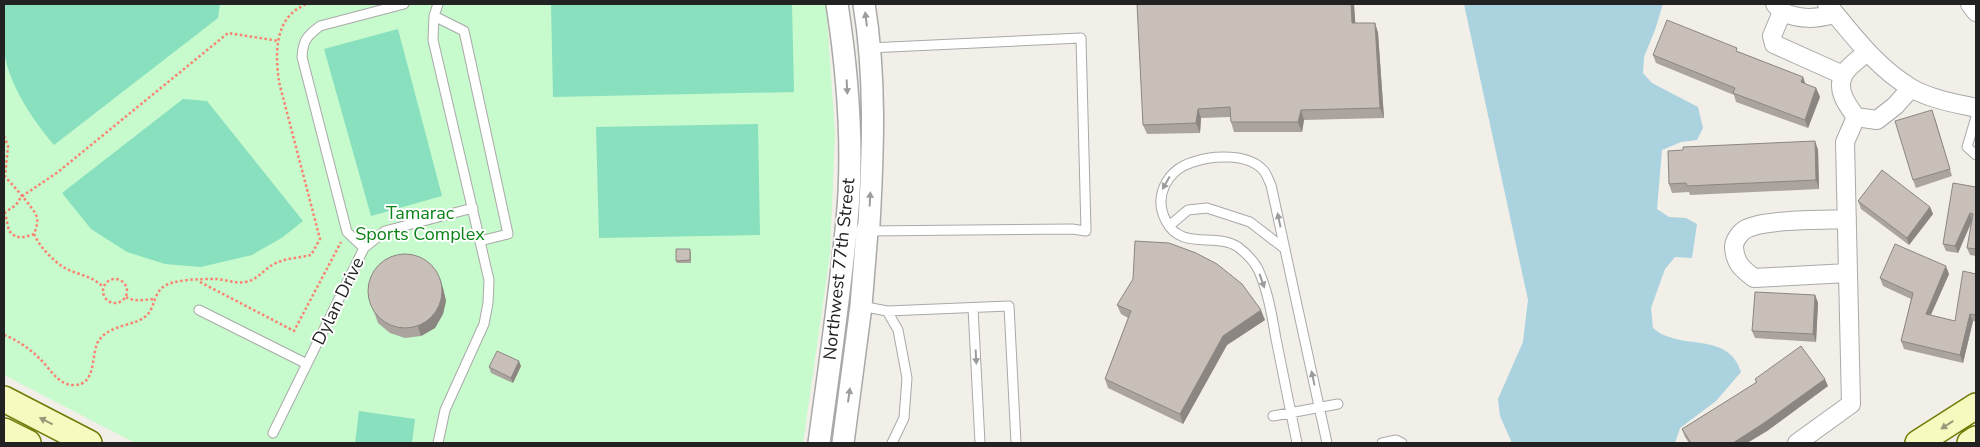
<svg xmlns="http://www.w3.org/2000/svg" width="1980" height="447" font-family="'Nunito Sans',sans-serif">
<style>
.park{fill:#c7facc}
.pitch{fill:#88e0bf}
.water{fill:#aad2df}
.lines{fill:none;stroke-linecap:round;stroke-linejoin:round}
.service-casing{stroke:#a9a9a9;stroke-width:11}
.minor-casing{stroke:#a9a9a9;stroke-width:20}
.tertiary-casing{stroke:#a9a9a9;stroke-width:24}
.secondary-casing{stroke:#6d7c05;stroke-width:28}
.path{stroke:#fa8271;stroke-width:2.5;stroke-dasharray:2.5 2.5;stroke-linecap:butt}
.service{stroke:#fff;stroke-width:9}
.minor{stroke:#fff;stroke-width:18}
.tertiary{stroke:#fff;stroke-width:21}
.secondary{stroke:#f6fabe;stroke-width:25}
.wall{fill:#aba49e}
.shaded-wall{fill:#8b8681}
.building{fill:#c7bfb8;stroke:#8b8681}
.oneway{fill:#9c9c9c}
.oneway2{fill:#979978}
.labels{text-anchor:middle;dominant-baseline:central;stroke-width:4;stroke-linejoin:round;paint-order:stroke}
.park-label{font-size:18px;fill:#0c8318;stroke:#fff}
.street-label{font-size:18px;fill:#222;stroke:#fff}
</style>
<rect width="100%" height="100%" fill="#f2efe9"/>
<path class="park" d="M4 4H825L827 19 835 134 830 254 803 443H135L4 375Z"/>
<path class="pitch" d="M4 4H220L218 18 54 145C33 120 8 84 4 50 2 35 4 19 4 4Z
M551 4H792L794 92 553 97Z
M398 29 442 196 371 216 324 49Z
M183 99 207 101 303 221 283 237 252 255 201 267 165 264 127 252 91 229 62 193Z
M758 124 760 235 599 238 596 127Z
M359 411 415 419 412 443H355Z"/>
<path class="water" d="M1464 4H1663L1655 30 1644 57 1643 73 1652 83 1698 107 1703 128 1697 140 1681 142 1662 150 1657 209 1669 217 1686 218 1697 224 1692 258 1675 257 1665 269 1651 308 1653 328C1680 352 1728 330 1741 372L1716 401 1680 428 1675 443H1512L1500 416 1498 399 1523 342 1528 300Z"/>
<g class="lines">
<g class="service-casing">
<path id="service" d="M434 16 464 31 508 234 480 241
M1976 117 1967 147 1976 155
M1169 226 1188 210 1207 208 1250 222 1285 249
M868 231 1072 229 1086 231 1081 38 869 48
M364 248 347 232 302 57C303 40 307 36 320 26L404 4
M861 306 887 311 1009 306 1016 443
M973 308 980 443
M199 310 307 364
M887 311 898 330 907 378 904 418 892 443
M1273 416 1338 404
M273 433 364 248 385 231 473 208
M438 443 445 410 484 324 488 303 489 280 433 40 434 16 438 4
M1297 443C1290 408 1283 374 1276 339 1272 316 1268 291 1258 269 1253 260 1246 253 1238 247 1216 232 1181 251 1166 221 1153 196 1167 170 1193 162 1213 155 1249 153 1264 171 1267 175 1269 181 1271 185L1327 443
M1382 443 1396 440 1402 443"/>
</g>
<g class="minor-casing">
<path id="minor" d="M1775 4 1782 12 1772 36 1774 44 1843 75
M1827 4C1852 34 1876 67 1911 88 1930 99 1955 103 1976 108
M1970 4 1976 12
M1782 12C1801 20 1815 19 1835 14
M1866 52C1860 59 1848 66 1844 74 1835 90 1848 106 1856 117L1877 120 1895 106 1911 88
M1847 219C1823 220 1765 219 1746 229 1740 232 1734 241 1734 247 1735 263 1742 269 1754 278L1848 273
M1797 443 1851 404 1845 142 1856 117"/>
</g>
<g class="tertiary-casing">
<path id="tertiary" d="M819 443C829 369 840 295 847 220 854 148 848 75 837 4
M843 443 861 306 867 231 869 224C873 151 876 77 864 4"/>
</g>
<g class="secondary-casing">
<path id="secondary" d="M4 399 89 443
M4 431 28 443
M1918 443 1976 406
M1970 443 1976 439"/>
</g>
<path class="path" d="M4 136 8 146 5 176
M4 176C8 179 34 209 36 215 39 222 36 228 34 234L25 237H16L9 231 5 213
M4 213 16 205 21 197 58 172 228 33 279 41
M34 234C39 246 54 262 65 268 78 275 93 276 103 287
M103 291a12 12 0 1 1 24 0a12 12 0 1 1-24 0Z
M200 282 294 331 341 242
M126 297C134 302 144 300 153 299
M4 335C17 340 29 348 39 358 49 367 58 385 73 385 98 386 90 353 99 340 111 324 135 326 146 316 155 308 153 295 163 287 173 279 202 279 215 279 225 279 235 284 245 282 258 280 264 269 274 264 285 258 299 258 311 255L320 239 279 82C276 60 274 30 292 13 296 9 301 7 306 4"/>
<use href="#service" class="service"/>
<use href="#minor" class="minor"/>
<use href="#tertiary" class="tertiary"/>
<use href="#secondary" class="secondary"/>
</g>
<path class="wall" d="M1354 4 1355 23H1375L1378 33 1384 118 1304 120 1302 132H1234L1231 122 1230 117 1201 118 1200 133 1147 134 1143 125Z
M1739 52 1803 77 1805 84 1816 88 1820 97 1808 128 1736 102 1734 95 1656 63 1653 55Z
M1935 118 1952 176 1916 188 1913 180Z
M1815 141 1818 150 1819 189 1690 195 1689 192 1672 193 1669 184 1683 150Z
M1976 187V256L1970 255 1967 248 1971 224 1958 253 1946 251 1943 244Z
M1858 201 1930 207 1933 214 1909 245 1861 209Z
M691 251V263H677L676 261Z
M1949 274 1931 315 1955 321 1976 274V322L1973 321 1963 363 1904 349 1901 341 1911 299 1883 286 1880 278Z
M443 288 446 301 443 314 435 328 421 336 405 338 390 333 378 323 369 298Z
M1815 295 1818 303 1816 342 1755 338 1752 331Z
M1117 305 1265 320 1227 345 1183 424 1108 388 1105 379 1128 318 1121 314Z
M521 366 513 383 491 373 489 367Z
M1755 379 1828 386 1767 431 1747 443H1689L1685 437 1682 429 1756 383Z"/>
<path class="shaded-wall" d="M1351 4H1354L1356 32 1352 23Z
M1375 23 1378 33 1384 118 1380 108Z
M1803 77 1806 86 1801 82Z
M1816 88 1820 97 1808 128 1805 120Z
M1198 109 1201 118 1200 133 1196 123Z
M1301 110 1304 120 1302 132 1298 122Z
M1815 141 1818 150 1819 189 1816 180Z
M1930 207 1933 214 1909 245 1907 238Z
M1970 213 1972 220 1958 253 1955 246Z
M1946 266 1949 274 1928 321 1926 314Z
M440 278 443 288 446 301 443 314 435 328 421 336 418 327Z
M1815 295 1818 303 1816 342 1813 334Z
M1261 310 1265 320 1227 345 1183 424 1180 414 1223 336Z
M1970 314 1973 321 1963 363 1960 355Z
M519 361 521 366 513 383 511 378Z
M1825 379 1828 386 1767 431 1747 443H1733Z"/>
<path class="building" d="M1137 4H1351L1352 23H1375L1380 108 1301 110 1298 122H1231L1230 107 1198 109 1196 123 1143 125Z
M1667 20 1737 48 1736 51 1803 77 1801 82 1816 88 1805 120 1733 93 1735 88 1653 55Z
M1932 110 1950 169 1913 180 1895 121Z
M1815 141 1816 180 1687 186 1686 183 1669 184 1668 151 1683 150V147Z
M1882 170 1930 207 1907 238 1858 201Z
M1953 183 1976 187V249L1967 248 1973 214 1970 213 1955 246 1943 244Z
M1135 241 1169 243 1196 253 1217 264 1242 284 1261 310 1223 336 1180 414 1105 379 1131 311 1117 305 1133 279Z
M1895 244 1946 266 1926 314 1955 321 1963 271 1976 274V315L1970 314 1960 355 1901 341 1913 293 1880 278Z
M676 249H690V260L676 261Z
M368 291a37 37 0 1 1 74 0a37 37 0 1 1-74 0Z
M1755 292 1815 295 1813 334 1752 331Z
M1801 346 1825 379 1764 423 1733 443H1691L1682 429 1757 382 1755 379Z
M497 351 519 361 511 378 489 367Z"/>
<defs><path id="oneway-solid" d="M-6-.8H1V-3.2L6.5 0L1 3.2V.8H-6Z" transform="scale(1.25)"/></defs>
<g class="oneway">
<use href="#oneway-solid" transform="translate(866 19) rotate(-97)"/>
<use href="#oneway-solid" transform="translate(847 87) rotate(87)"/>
<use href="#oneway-solid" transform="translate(1166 183) rotate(120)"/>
<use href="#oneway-solid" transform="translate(870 199) rotate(-87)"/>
<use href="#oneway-solid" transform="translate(1279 220) rotate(-102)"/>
<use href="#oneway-solid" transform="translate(1262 281) rotate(70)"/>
<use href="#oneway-solid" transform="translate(976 357) rotate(87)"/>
<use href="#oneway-solid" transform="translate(1313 378) rotate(-102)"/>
<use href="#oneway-solid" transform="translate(849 395) rotate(-82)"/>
</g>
<g class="oneway2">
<use href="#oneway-solid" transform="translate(46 421) rotate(-153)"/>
<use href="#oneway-solid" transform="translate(1947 425) rotate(147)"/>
</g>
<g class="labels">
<g class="park-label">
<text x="420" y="213">Tamarac<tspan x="420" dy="21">Sports Complex</tspan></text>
</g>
<g class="street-label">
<text transform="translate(839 269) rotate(-84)">Northwest 77th Street</text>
<text transform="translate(338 301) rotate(-64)">Dylan Drive</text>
</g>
</g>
<rect width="1980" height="447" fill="none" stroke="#222222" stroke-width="10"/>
</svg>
